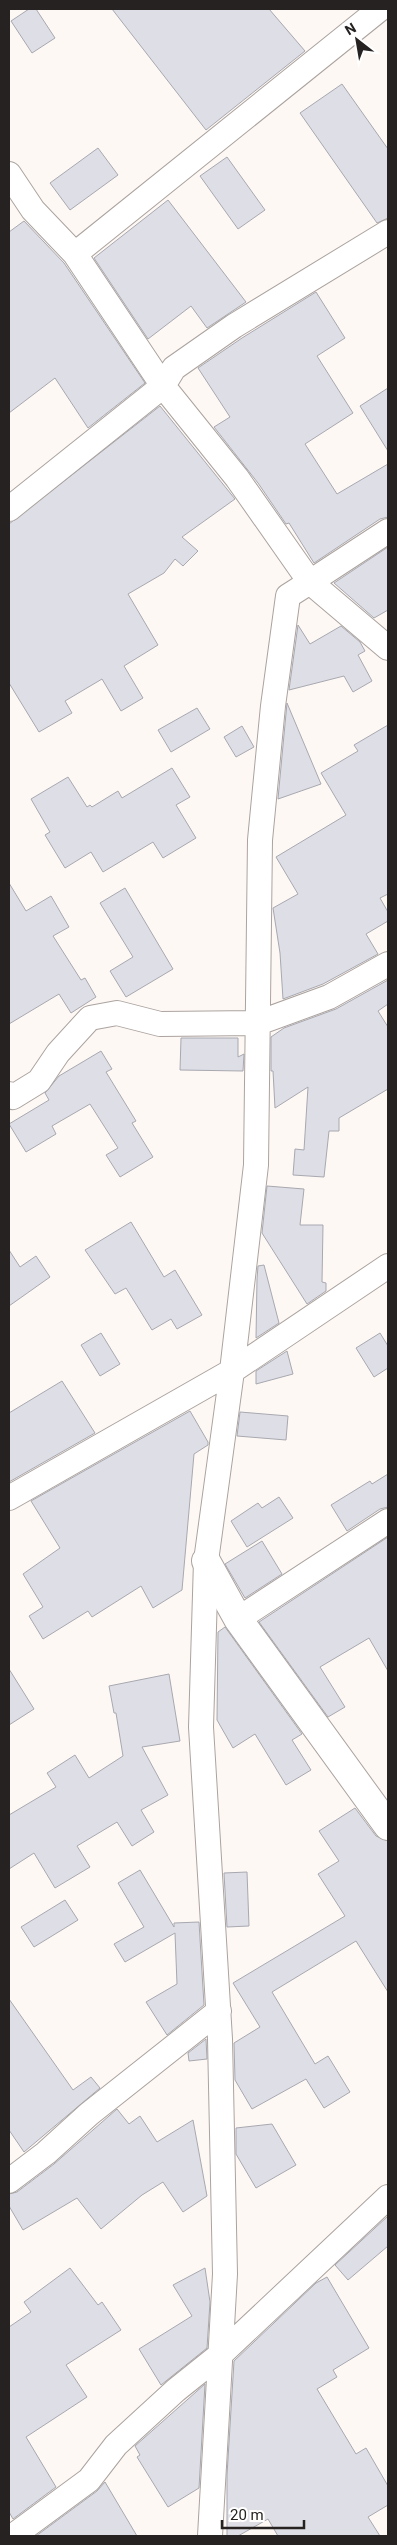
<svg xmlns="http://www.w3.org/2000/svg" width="397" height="2545" font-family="Roboto,sans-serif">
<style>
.building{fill:#dedfe6;stroke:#a8a8b0}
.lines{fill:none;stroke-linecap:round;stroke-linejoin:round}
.street-casing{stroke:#aba39f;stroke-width:26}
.secondary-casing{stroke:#aba39f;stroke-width:30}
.street{stroke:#fff;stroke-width:24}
.secondary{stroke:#fff;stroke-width:28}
</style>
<rect width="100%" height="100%" fill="#fef8f5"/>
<path class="building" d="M29 9H36L55 38 32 53 11 21Z
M112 9H269L305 51 206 130Z
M342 84 388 149V218L377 223 300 113Z
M98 148 118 175 70 210 50 183Z
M227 157 265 210 238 229 200 176Z
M168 200 246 302 207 328 191 306 148 339 94 258Z
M24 221 64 263 145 383 88 428 55 378 9 413V232Z
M316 292 345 338 317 356 353 413 305 444 337 494 388 464V517L380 519 314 563 289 523 286 524 258 483 214 427 230 417 198 368 242 338Z
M388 388V451L360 406Z
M160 406 235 499 182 537 198 551 183 566 175 559 164 573 128 594 158 645 124 666 143 698 121 711 102 679 65 701 72 713 39 732 9 683V524Z
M388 547V610L374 618 334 583Z
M298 625 310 644 341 626 360 642 365 651 358 655 372 681 353 692 344 676 289 690Z
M287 703 321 784 278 799 279 788Z
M197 708 210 729 171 752 158 730Z
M388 725V894L380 898 388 912V921L366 934 378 954 323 984 283 999 280 953 273 908 298 894 276 857 346 815 321 773 358 751 354 745Z
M242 726 254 747 236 757 224 737Z
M172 768 190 797 176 805 196 838 163 858 153 842 103 872 91 852 65 868 45 835 50 832 31 799 68 777 87 807 90 805 92 807 118 791 122 798Z
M9 883 26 911 51 896 69 927 53 936 81 980 85 978 96 997 71 1013 59 994 9 1024Z
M125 888 173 969 126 997 110 971 133 957 100 903Z
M388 980V1004L378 1011 388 1027V1089L339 1118V1131H329L324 1177 293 1175 295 1149 304 1150 308 1087 275 1108 273 1071H271V1037L284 1028 336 1009Z
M181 1038H238V1057L244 1054 243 1071 180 1070Z
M101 1051 112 1069 106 1072 136 1121 132 1123 153 1157 120 1177 106 1155 118 1148 90 1104 52 1126 56 1134 26 1152 9 1124 49 1100 45 1093 59 1076Z
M267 1186 304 1189 300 1225H323L322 1282 326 1283V1291L307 1304 262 1233Z
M131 1222 164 1277 175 1270 202 1315 177 1329 171 1319 152 1330 126 1288 115 1294 85 1250Z
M9 1250 20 1267 36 1256 50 1277 9 1306Z
M264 1265 279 1323 256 1338 257 1279 258 1266Z
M101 1333 120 1364 100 1376 81 1345Z
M380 1333 388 1346V1368L374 1377 356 1348Z
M287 1351 293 1374 256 1384V1371Z
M62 1381 95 1433 9 1482V1413Z
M190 1411 208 1442V1445L194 1454 182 1590 153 1608 141 1586 92 1617 88 1611 43 1639 29 1616 43 1607 23 1574 60 1548 31 1501Z
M240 1412 288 1416 286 1440 237 1436Z
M388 1474V1507L380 1509 347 1531 331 1505 370 1481 372 1484Z
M279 1497 293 1518 247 1547 231 1521 258 1503 262 1508Z
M388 1537V1671L369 1638 320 1667 345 1707 328 1717 259 1622Z
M262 1541 282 1574 245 1598 225 1564Z
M225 1627 302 1734 292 1740 311 1770 286 1785 255 1734 233 1748 217 1720 218 1632Z
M9 1669 34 1709 9 1725Z
M169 1674 180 1741 142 1747 168 1795 141 1810 154 1832 132 1846 117 1822 77 1846 90 1867 55 1888 34 1853 9 1869V1815L56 1787 47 1773 75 1755 89 1778 123 1756 116 1713H114L109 1686Z
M355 1808 376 1836 388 1841V1992L356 1941 272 1992 315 2064 328 2056 350 2092 324 2108 306 2079 252 2109 235 2080 234 2043 260 2027 233 1983 345 1916 318 1874 339 1861 319 1831Z
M140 1870 174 1927V1923L199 1922 204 2005 167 2035 146 2002 177 1984 175 1933 125 1962 114 1944 144 1927 118 1883Z
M247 1872 249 1926 227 1927 224 1873Z
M65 1900 78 1920 34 1947 21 1927Z
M9 1999 73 2090 91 2077 100 2088 24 2152 9 2130Z
M206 2039 207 2059 189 2061 188 2053Z
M117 2109 129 2124 140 2116 157 2142 193 2120 207 2196 183 2212 163 2182 142 2195 101 2229 77 2198 23 2230 9 2206V2194L17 2192 54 2164Z
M272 2124 296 2165 256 2188 236 2154V2128Z
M388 2216V2246L348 2280 335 2265Z
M70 2268 98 2305 102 2302 121 2330 66 2365 87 2397 26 2437 56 2487 13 2519 9 2512V2327L31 2312 24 2302Z
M205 2268 210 2302 207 2348 161 2385 139 2349 192 2316 173 2285Z
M327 2277 369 2348 333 2370 337 2377 317 2389 356 2454 366 2448 388 2486V2505L368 2517 380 2536H278L268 2519 238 2536H227V2475L234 2361 316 2283Z
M205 2384 199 2488 168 2507 137 2457 140 2455 135 2446Z
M105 2482 137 2536H36L97 2491Z"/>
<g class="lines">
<g class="street-casing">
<path id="street" d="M9 174 33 210 75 254 163 386 237 478 310 582 288 596 273 706 260 840 256 1165 232 1371 206 1561 201 1727 220 2039 225 2274 210 2536
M75 254 380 9
M9 509 163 386 174 368 234 326 388 232
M388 531 310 582 388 648
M9 1094 13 1097 39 1081 58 1053 90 1018 117 1013 160 1024 258 1023 329 997 388 964
M9 1498 232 1371 388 1266
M238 1619 388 1521
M9 2181 46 2153 89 2114 219 2011
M13 2536 89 2480 116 2445 176 2390 221 2354 388 2197"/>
</g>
<g class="secondary-casing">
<path id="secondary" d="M206 1561 238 1619 388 1826"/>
</g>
<use href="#street" class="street"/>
<use href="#secondary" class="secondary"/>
</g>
<rect width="397" height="2545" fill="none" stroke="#252221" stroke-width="20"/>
<g transform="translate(357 40) rotate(329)" stroke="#ffffff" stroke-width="4" paint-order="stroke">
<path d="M0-4L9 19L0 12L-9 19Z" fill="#252221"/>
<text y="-8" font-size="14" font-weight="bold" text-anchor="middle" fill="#252221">N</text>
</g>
<path d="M222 2520v8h82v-8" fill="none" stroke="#252221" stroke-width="2.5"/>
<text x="230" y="2520" font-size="15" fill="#252221" stroke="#ffffff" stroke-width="4" paint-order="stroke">20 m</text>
</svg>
